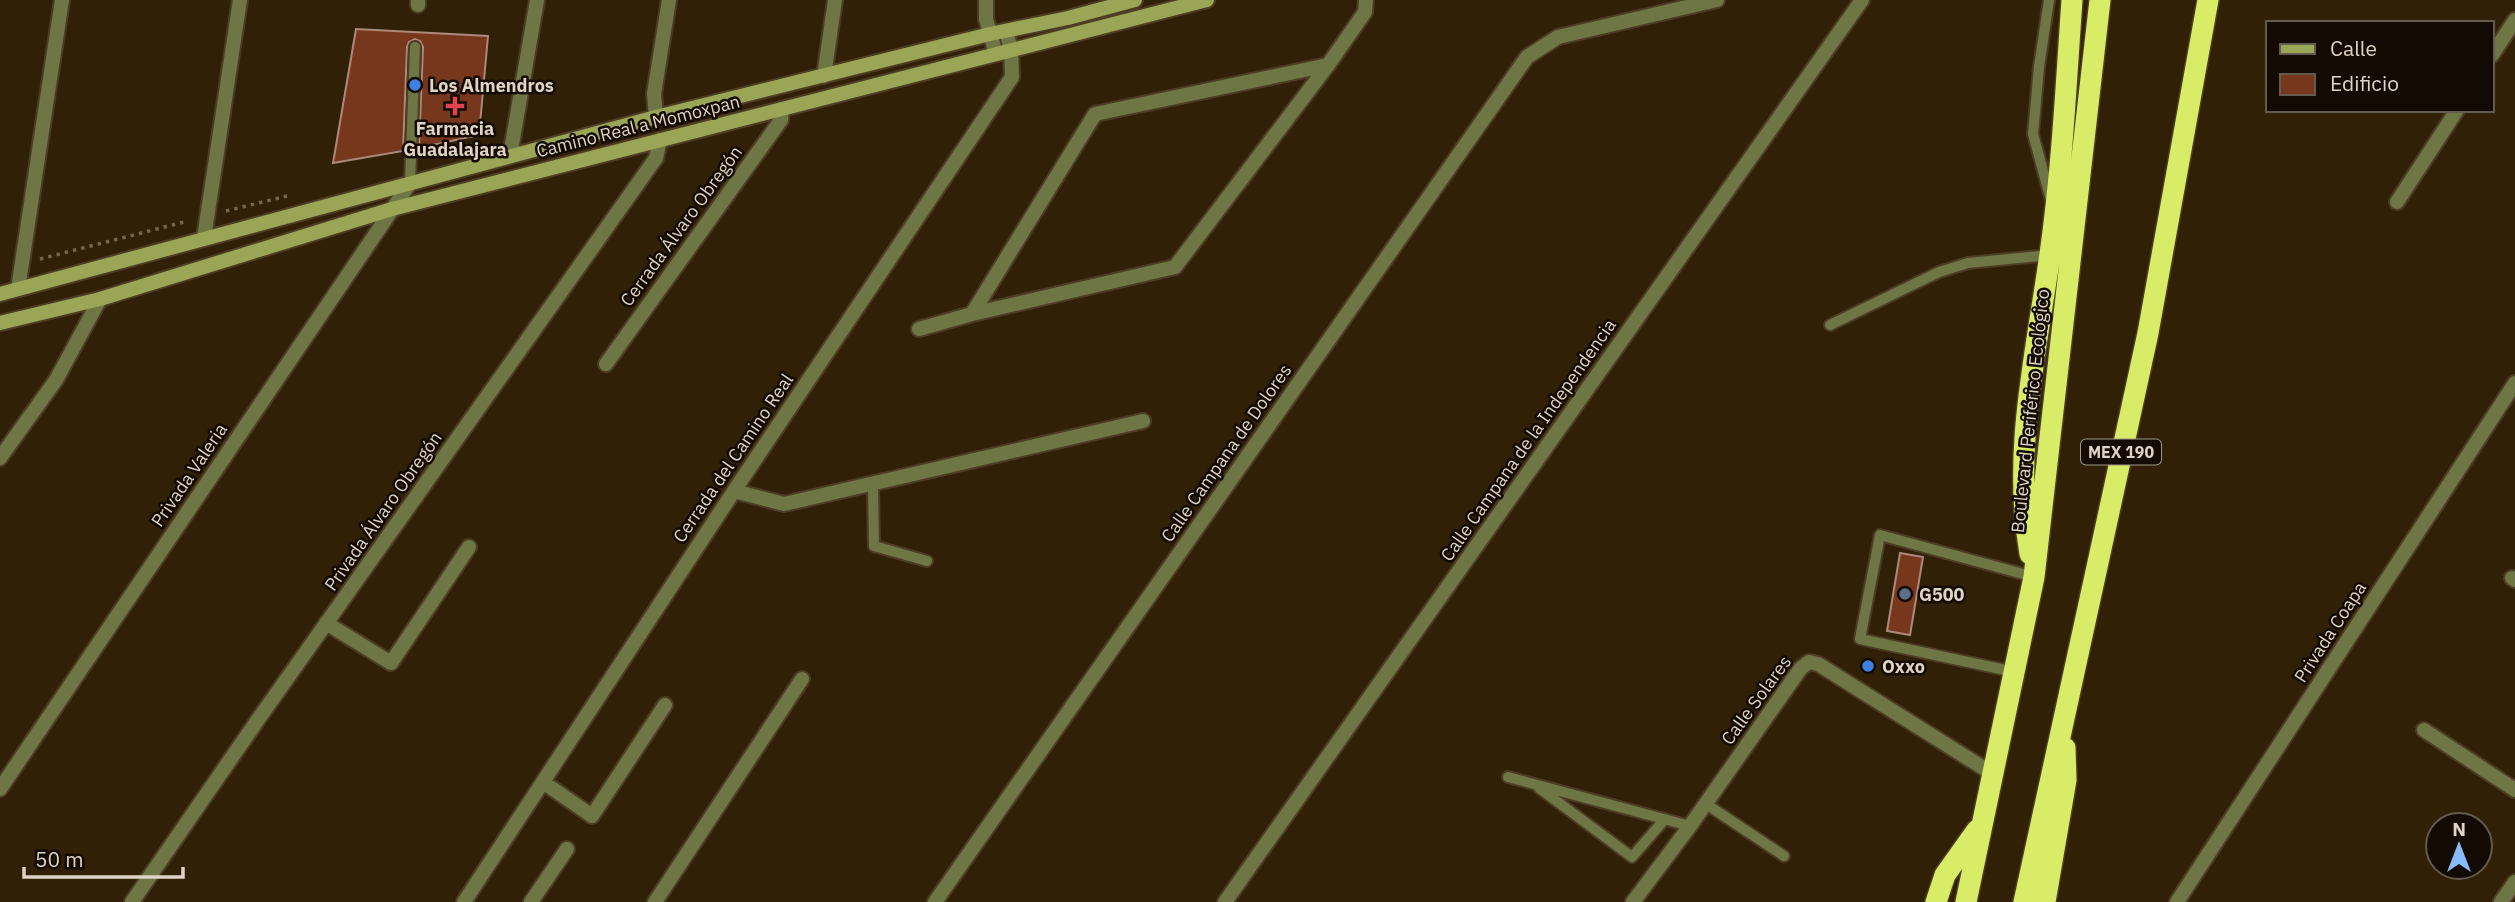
<svg xmlns="http://www.w3.org/2000/svg" width="2515" height="902" font-family="'IBM Plex Sans',sans-serif">
<style>
.building{fill:#77371d;stroke:#ac897b;stroke-width:2}
.lines{fill:none;stroke-linecap:round;stroke-linejoin:round}
.lane-casing{stroke:#4c3d24;stroke-width:14}
.street-casing{stroke:#4c3d24;stroke-width:18}
.secondary-casing{stroke:#4c3d24;stroke-width:18}
.highway-casing{stroke:#4c3d24;stroke-width:24}
.path{stroke:#73654f;stroke-width:3.5;stroke-dasharray:3.5 5;stroke-linecap:butt}
.lane{stroke:#6e7645;stroke-width:10}
.street{stroke:#6e7645;stroke-width:14}
.secondary{stroke:#9aa655;stroke-width:14}
.highway{stroke:#d9ec68;stroke-width:21}
.shop-dot{fill:#3f7fe0;stroke:#130b03;stroke-width:2.5}
.health-dot{fill:#e0444e;stroke:#130b03;stroke-width:2.5}
.service-dot{fill:#5c6f8a;stroke:#130b03;stroke-width:2.5}
.labels{text-anchor:middle;dominant-baseline:central;stroke-width:5;stroke-linejoin:round;paint-order:stroke}
.shield{fill:#130b03;stroke:#a1978a;stroke-width:2}
.shield-label{font-size:16px;font-weight:bold;fill:#ded3c4}
.poi-label{font-size:18px;font-weight:bold;fill:#ded3c4;stroke:#130b03;text-anchor:start}
.street-label{font-size:18px;fill:#ded3c4;stroke:#130b03}
</style>
<rect width="100%" height="100%" fill="#302005"/>
<path class="building" d="M356 29 488 36 479 135 419 148 423 47 420 41 415 39 409 42 407 47 403 151 333 163Z
M1900 553 1923 557 1910 635 1887 631Z"/>
<g class="lines">
<g class="lane-casing">
<path id="lane" d="M2049 0 2039 67 2033 134 2051 200
M410 183 415 47
M1830 325 1939 272 1968 263 2050 255
M873 484 874 546 927 561
M2015 672 1860 639 1880 535 2034 577
M1508 777 1690 826
M1539 788 1632 857 1665 819
M1706 804 1784 856"/>
</g>
<g class="street-casing">
<path id="street" d="M986 0V19L996 54
M418 5V0
M2492 55 2515 20
M824 76 835 0
M656 117 654 94 669 0
M510 156 537 0
M2397 202 2457 110
M204 238 240 0
M18 289 62 0
M972 314 1095 114 1328 65
M919 329 972 314 1175 267 1328 65 1365 12 1366 0
M606 364 781 120 782 109
M0 458 56 380 100 299
M734 491 784 504 1143 421
M2512 578 2515 580
M326 623 391 663 469 547
M2424 730 2515 790
M543 782 592 816 665 705
M0 789 410 183
M132 902 257 721 656 158 660 140
M464 902 734 491 1012 77 1011 50 1006 31
M531 902 567 849
M655 902 802 679
M935 902 1527 57 1558 37 1717 0
M1225 902 1862 0
M1633 902 1690 826 1801 668 1809 662 1818 664 1993 774
M2177 902 2515 383
M2501 902 2515 882"/>
</g>
<g class="secondary-casing">
<path id="secondary" d="M0 294 656 117 990 34 1068 18 1135 0
M0 323 100 299 392 209 1207 0"/>
</g>
<g class="highway-casing">
<path id="highway" d="M2030 554C2012 452 2036 355 2050 254 2062 170 2066 85 2072 0
M1936 902 1945 875 1977 830
M1966 902 2034 577 2100 0
M2024 902 2148 333 2208 0
M2045 902 2066 780 2065 748"/>
</g>
<path class="path" d="M226 211 287 196
M40 259 188 221"/>
<use href="#lane" class="lane"/>
<use href="#street" class="street"/>
<use href="#secondary" class="secondary"/>
<use href="#highway" class="highway"/>
</g>
<g class="shop-dot">
<circle cx="415" cy="85" r="7"/>
<circle cx="1868" cy="666" r="7"/>
</g>
<path class="health-dot" d="M451.5 95.5h7v7h7v7h-7v7h-7v-7h-7v-7h7z"/>
<circle class="service-dot" cx="1905" cy="594" r="7"/>
<g class="labels">
<rect class="shield" x="2081" y="439.5" width="80" height="25" rx="5"/>
<g class="shield-label">
<text x="2121" y="452">MEX 190</text>
</g>
<g class="poi-label">
<text x="429" y="85">Los Almendros</text>
<text x="455" y="128" text-anchor="middle">Farmacia<tspan x="455" dy="21">Guadalajara</tspan></text>
<text x="1919" y="594">G500</text>
<text x="1882" y="666">Oxxo</text>
</g>
<g class="street-label">
<text transform="translate(638 126) rotate(-14)">Camino Real a Momoxpan</text>
<text transform="translate(681 226) rotate(-54)">Cerrada Álvaro Obregón</text>
<text transform="translate(2030 411) rotate(-84)">Boulevard Periférico Ecológico</text>
<text transform="translate(1528 440) rotate(-55)">Calle Campana de la Independencia</text>
<text transform="translate(1226 453) rotate(-55)">Calle Campana de Dolores</text>
<text transform="translate(733 458) rotate(-56)">Cerrada del Camino Real</text>
<text transform="translate(189 475) rotate(-56)">Privada Valeria</text>
<text transform="translate(383 511) rotate(-55)">Privada Álvaro Obregón</text>
<text transform="translate(2330 632) rotate(-57)">Privada Coapa</text>
<text transform="translate(1756 700) rotate(-54)">Calle Solares</text>
</g>
</g>
<rect x="2266" y="21" width="228" height="91" fill="#130b03" stroke="#645b50" stroke-width="2"/>
<rect x="2280" y="44" width="35" height="10" fill="#9aa655" stroke="#645b50" stroke-width="2"/>
<text x="2330" y="56" font-size="21" fill="#ded3c4">Calle</text>
<rect x="2280" y="74" width="35" height="21" fill="#77371d" stroke="#645b50" stroke-width="2"/>
<text x="2330" y="91" font-size="21" fill="#ded3c4">Edificio</text>
<g transform="translate(2459 846)"><circle r="33" fill="#130b03" stroke="#645b50" stroke-width="2"/>
<path d="M0-5L12 26L0 18L-12 26Z" fill="#87bbfb"/>
<text y="-10" font-size="19" font-weight="bold" text-anchor="middle" fill="#ded3c4">N</text>
</g>
<path d="M24 867v10h159v-10" fill="none" stroke="#ded3c4" stroke-width="3.5"/>
<text x="35" y="867" font-size="21" fill="#ded3c4" stroke="#130b03" stroke-width="5" paint-order="stroke">50 m</text>
</svg>
